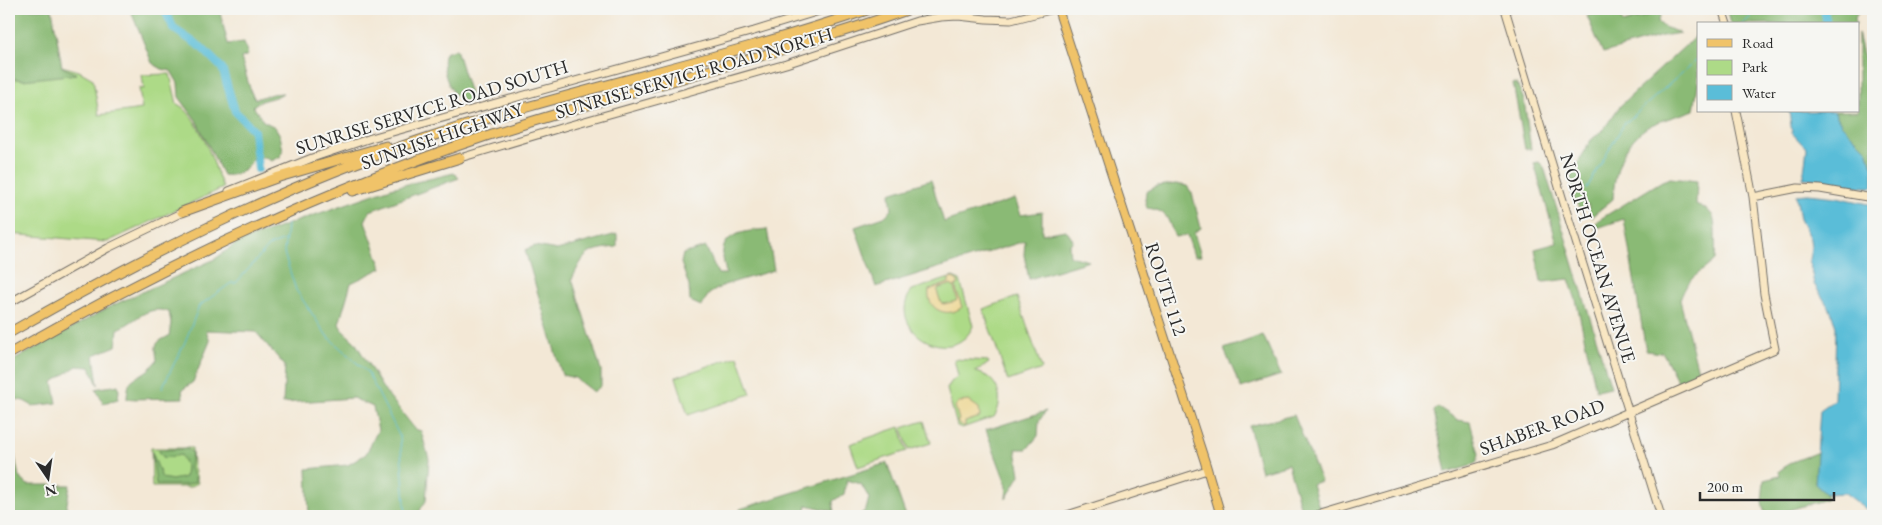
<svg xmlns="http://www.w3.org/2000/svg" width="1882" height="525" font-family="'EB Garamond',serif">
<style>
.green{fill:#adda87;stroke:#6c8259}
.forest{fill:#8aba74;stroke:#5a7250}
.sand{fill:#eeda9e;stroke:#8c8264;fill-rule:evenodd}
.water{fill:#5abdd8;stroke:#427482}
.lines{fill:none;stroke-linecap:round;stroke-linejoin:round}
.stream{stroke:#5abdd8;stroke-width:1}
.river{stroke:#5abdd8;stroke-width:8}
.secondary-casing{stroke:#716d67;stroke-width:9}
.primary-casing{stroke:#716d67;stroke-width:10}
.highway-casing{stroke:#716d67;stroke-width:11}
.secondary{stroke:#f9e7c3;stroke-width:7}
.primary{stroke:#f0c369;stroke-width:8}
.highway{stroke:#f0c369;stroke-width:9}
.labels{text-anchor:middle;dominant-baseline:central;stroke-width:4;stroke-linejoin:round;paint-order:stroke}
.street-label{font-size:19px;fill:#2b2b2b;stroke:#f6f6f2}
</style>
<rect width="100%" height="100%" fill="#f6f6f2"/>
<filter id="ink" filterUnits="userSpaceOnUse"><feTurbulence type="fractalNoise" baseFrequency=".02" numOctaves="2"/><feDisplacementMap in="SourceGraphic" scale="10" xChannelSelector="R" yChannelSelector="G"/><feConvolveMatrix kernelMatrix="1 2 1 2 8 2 1 2 1" color-interpolation-filters="sRGB"/></filter>
<filter id="wash" filterUnits="userSpaceOnUse"><feTurbulence type="fractalNoise" baseFrequency=".0096" numOctaves="4" result="noise"/><feDisplacementMap in="SourceGraphic" scale="20" xChannelSelector="R" yChannelSelector="G"/><feGaussianBlur stdDeviation="1.12" result="paint"/><feColorMatrix in="noise" values="0 0 0 0 0 0 0 0 0 0 0 0 0 0 0 0 0 1.4 0 .05"/><feComposite in="paint" operator="in"/></filter>
<g filter="url(#wash)">
<rect width="100%" height="100%" fill="#f3e8d6"/>
<path class="green" d="M9 51 79 71 93 79 99 115 142 109 139 88 144 89 142 75 170 74 177 104C199 113 214 166 223 188L107 242 9 234Z
M953 277 960 280 973 326C953 371 883 329 912 290Z
M1017 297 1042 369 1008 381 983 309Z
M738 356 751 394 688 415 676 377Z
M954 359 988 361 989 363 975 372C997 375 1006 399 994 417L962 428 957 426 947 389 951 382 958 376Z
M924 421 931 443 909 450 902 428Z
M900 427 907 451 858 467 850 444Z
M151 448H192L193 465 198 483 190 487H152Z"/>
<path class="forest" d="M9 9H52L62 67 77 74 23 80 9 78Z
M130 9H219L228 44 244 42 248 55 241 58 251 92 255 99 272 94 283 93C274 100 261 98 253 106L263 121 275 127 280 135 283 151 280 157 271 161 266 157 253 159C246 170 236 177 223 175L196 120 179 97 178 83 171 71 162 69 152 63Z
M1612 9H1616L1623 23 1662 11 1658 22 1664 27 1680 33 1662 36 1603 53 1587 16Z
M1726 9H1860L1855 18 1856 24H1730Z
M1858 33 1873 94V169L1867 150 1841 124 1834 111H1858Z
M1698 34V84L1694 110C1681 115 1656 121 1646 128 1622 145 1614 172 1613 199L1591 217 1588 204 1580 210 1572 194 1571 176 1591 140 1603 130 1620 106Z
M456 49 472 100 463 102C460 99 456 97 454 93 447 85 440 63 445 53Z
M1513 83 1517 84 1524 100 1531 149H1525Z
M1539 162 1544 167 1611 387 1596 390 1576 300 1569 279 1544 282 1541 281 1535 249 1557 243 1534 163Z
M454 173 459 178 370 211 365 221 382 268 351 283 339 324 343 331 355 342 382 387 415 429 421 431 429 459 426 501 420 510V516H309L307 469 348 465 366 454 378 430 373 407 353 398 283 403 285 366 256 332 206 330 210 341 193 382 182 390 183 398 127 399C128 376 133 381 148 370 151 368 154 363 157 360 155 344 154 343 169 336L171 323 169 312C147 304 137 321 118 329L116 346 94 355 98 385 90 367 77 366 53 382 57 403 33 406 24 401 9 398V363L109 307 215 259 238 242 391 188Z
M1670 178 1697 181 1696 204C1712 212 1714 213 1715 231 1715 241 1716 250 1715 260 1698 276 1689 275 1680 300L1699 375 1679 384 1663 353 1646 351 1624 219 1594 229 1597 221 1662 181Z
M931 180 944 222 1015 199 1021 215 1042 212V234L1066 230 1073 240 1069 246 1070 256 1089 261 1029 279 1024 255 1025 241 876 287 855 227 884 217 892 210 890 193Z
M1176 184 1187 186 1192 193 1201 228 1194 233 1201 256H1194L1187 235 1175 237C1167 219 1169 211 1147 208L1145 200 1146 192 1157 186Z
M767 229 774 270 724 285 709 294 701 306 690 301 689 286 681 263 683 254 706 247 718 274H726C725 266 722 258 723 250 726 231 752 231 767 229Z
M617 234V247C586 250 585 253 572 279L601 370V386L593 392 575 378 562 375 525 250 535 246 557 250Z
M1263 335 1281 375 1241 388 1224 349Z
M118 385 119 390 118 399 103 403 96 389C101 387 111 387 118 385Z
M1438 407 1458 420 1470 422 1479 454 1477 462 1470 466 1446 473 1434 411Z
M1046 411 1039 421 1038 436 1027 449H1016L1020 475 1006 499 1007 486 986 430Z
M1294 415 1321 481 1312 484 1319 507 1302 513 1288 464 1261 472 1249 426Z
M187 449 192 452 190 469 195 476V482L187 485H156L152 452 162 478 172 480 185 477 186 465 181 455 164 458 158 450Z
M14 452 19 477 28 485H70L65 516H9V454Z
M1818 452 1815 483 1826 494 1827 499 1772 515 1764 511 1762 502 1764 480 1780 476 1779 471 1792 462Z
M887 463 906 516H858L866 510 869 498 861 484 847 480 844 494 833 501 834 516 832 511 807 505 805 516H742L740 509Z"/>
<path class="sand" d="M953 278 958 281V285L955 286 962 307C948 319 926 310 929 290L949 283V279ZM950 285 954 287 957 298 956 301 944 304 941 303 937 291 939 288Z
M969 401 979 408 980 417 965 422V426H963L958 423 957 421 959 420 955 406 959 402Z"/>
<path class="water" d="M1789 111H1834L1841 124 1867 150 1873 169V187C1862 188 1846 183 1837 188L1836 185 1826 180 1803 178 1807 149 1792 133Z
M1808 194 1837 197 1873 205V514L1845 493 1826 494 1815 484 1820 410 1834 400 1836 327 1831 311 1814 284 1809 260 1811 247 1810 239 1800 219 1796 195Z"/>
<g class="lines">
<path class="stream" d="M1742 24 1752 16 1757 9
M1587 188 1624 124 1698 59
M287 224 284 253 296 290 327 336 368 373 400 437 406 516
M162 388 185 342 199 306 231 283H236L269 246 285 240"/>
<path class="river" d="M164 9 174 29 201 47 222 68 235 111 254 131 258 169
M1824 9 1827 24"/>
</g>
</g>
<g filter="url(#ink)">
<g class="lines">
<g class="secondary-casing">
<path id="secondary" d="M1505 9 1562 197 1661 516
M1722 9 1727 24
M460 158 567 126 786 64 917 21 941 17 958 16 986 19 1011 20 1054 9
M229 191 312 158 371 138 754 31 826 9
M1753 197 1798 188 1820 189 1873 198
M9 303 108 248 185 211
M1064 516 1207 470
M1314 516 1552 445 1775 349 1764 294 1753 197 1736 111"/>
</g>
<g class="primary-casing">
<path id="primary" d="M1058 9 1205 462 1221 516"/>
</g>
<g class="highway-casing">
<path id="highway" d="M353 191 460 158
M182 212 279 177 386 146
M9 333C140 258 277 188 420 140 568 90 722 60 870 9
M9 354C161 267 319 192 486 136 626 90 771 58 910 9"/>
</g>
<use href="#secondary" class="secondary"/>
<use href="#primary" class="primary"/>
<use href="#highway" class="highway"/>
</g>
</g>
<g class="labels">
<g class="street-label">
<text transform="translate(694 73) rotate(-16)">SUNRISE SERVICE ROAD NORTH</text>
<text transform="translate(432 107) rotate(-17)">SUNRISE SERVICE ROAD SOUTH</text>
<text transform="translate(442 136) rotate(-19)">SUNRISE HIGHWAY</text>
<text transform="translate(1598 258) rotate(73)">NORTH OCEAN AVENUE</text>
<text transform="translate(1166 289) rotate(72)">ROUTE 112</text>
<text transform="translate(1542 427) rotate(-20)">SHABER ROAD</text>
</g>
</g>
<rect width="1882" height="525" fill="none" stroke="#f6f6f2" stroke-width="30"/>
<rect x="1697" y="22" width="162" height="90" fill="#f6f6f2" stroke="#a5a5a2"/>
<rect x="1707" y="39" width="25" height="8" fill="#f0c369" stroke="#a5a5a2"/>
<text x="1742" y="48" font-size="15" fill="#2b2b2b">Road</text>
<rect x="1707" y="60" width="25" height="15" fill="#adda87" stroke="#a5a5a2"/>
<text x="1742" y="72" font-size="15" fill="#2b2b2b">Park</text>
<rect x="1707" y="85" width="25" height="15" fill="#5abdd8" stroke="#a5a5a2"/>
<text x="1742" y="98" font-size="15" fill="#2b2b2b">Water</text>
<g transform="translate(48 478) rotate(167)" stroke="#f6f6f2" stroke-width="4" paint-order="stroke">
<path d="M0-4L9 19L0 12L-9 19Z" fill="#2b2b2b"/>
<text y="-8" font-size="14" font-weight="bold" text-anchor="middle" fill="#2b2b2b">N</text>
</g>
<path d="M1700 492v8h134v-8" fill="none" stroke="#2b2b2b" stroke-width="2.5"/>
<text x="1707" y="492" font-size="15" fill="#2b2b2b" stroke="#f6f6f2" stroke-width="4" paint-order="stroke">200 m</text>
</svg>
